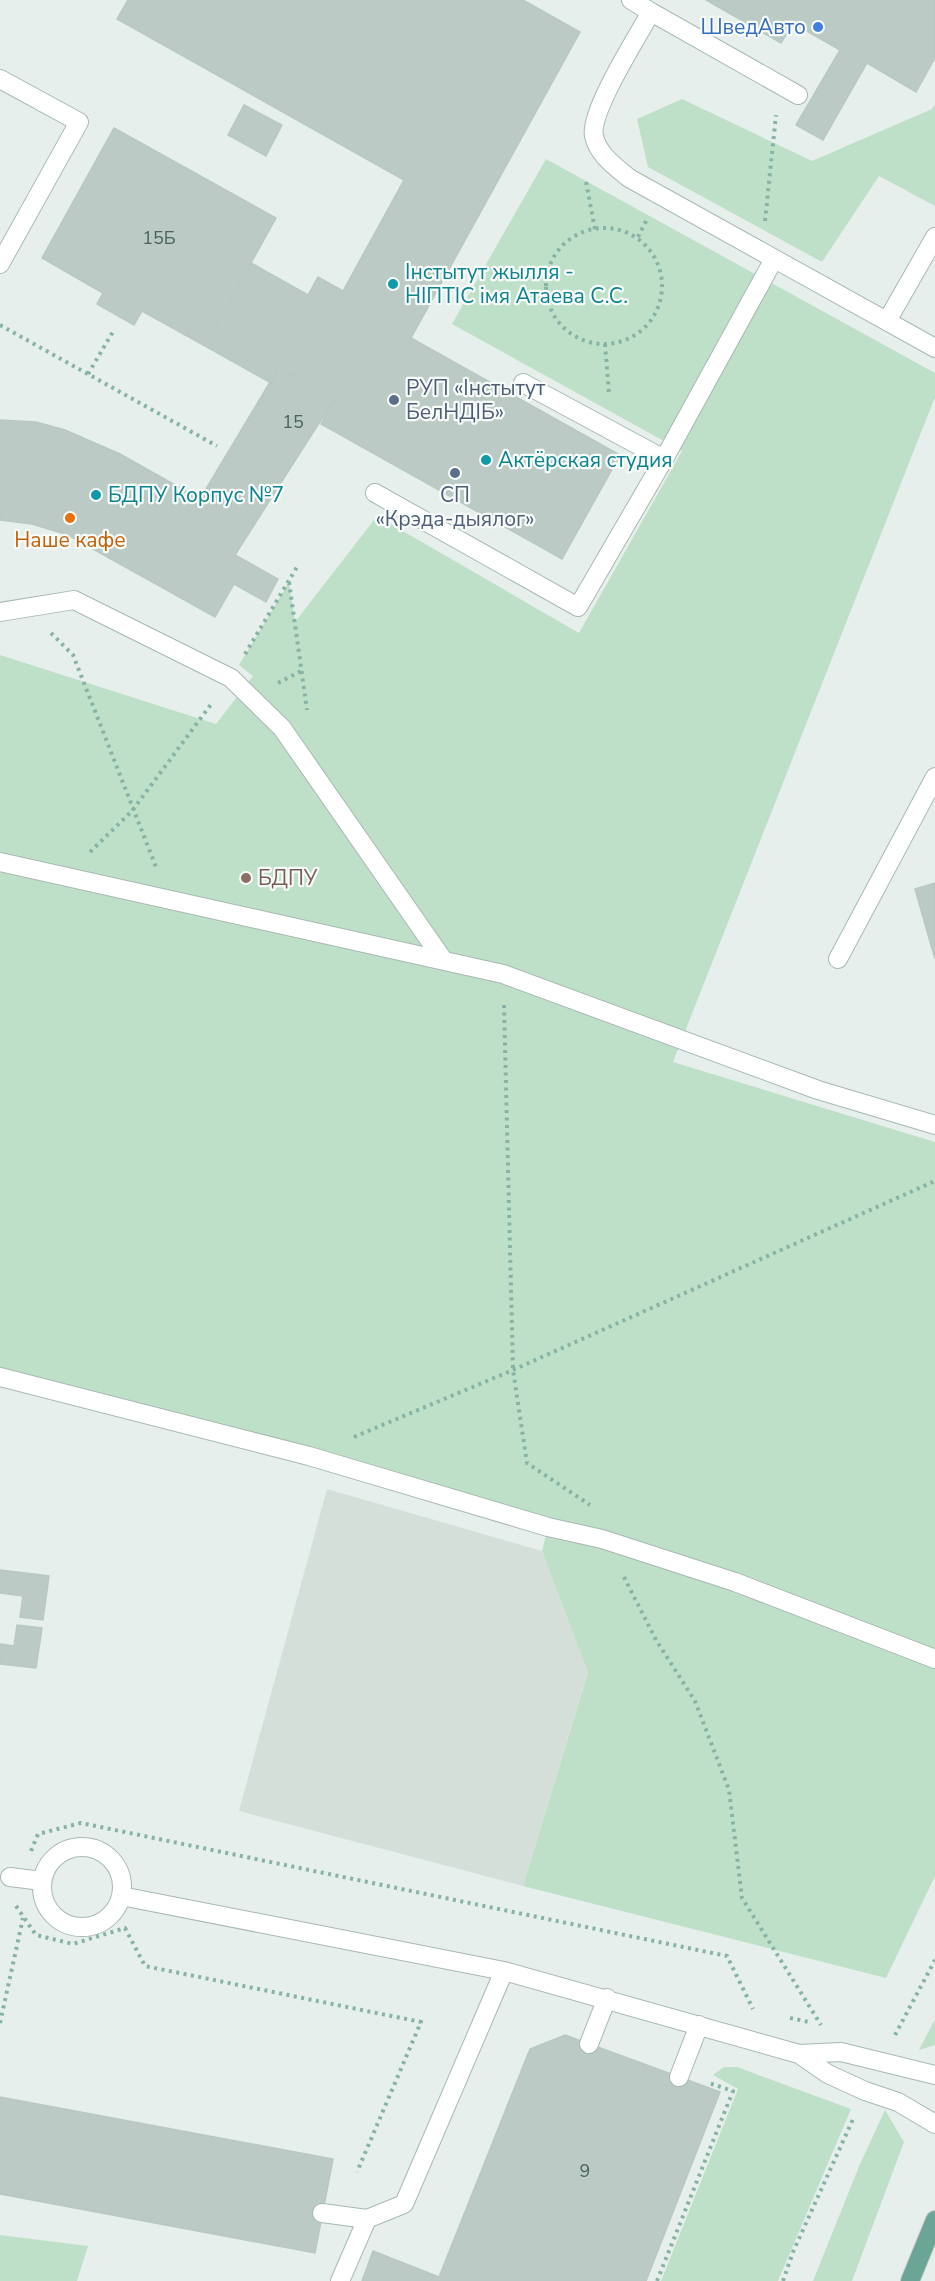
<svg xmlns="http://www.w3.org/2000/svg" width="935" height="2281" font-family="'Nunito Sans',sans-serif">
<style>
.built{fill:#d4dfda}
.green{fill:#bfe0c8}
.building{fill:#bbcac4;stroke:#b8c9c2;stroke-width:1.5}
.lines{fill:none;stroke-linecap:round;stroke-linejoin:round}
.minor-casing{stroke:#a8b8b2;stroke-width:20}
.major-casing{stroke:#c2cac8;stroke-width:20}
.path{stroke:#86b3a5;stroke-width:4;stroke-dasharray:3 4.5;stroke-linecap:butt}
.minor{stroke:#fff;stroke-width:18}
.major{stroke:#6aa596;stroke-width:18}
.shop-dot{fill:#3f7fe0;stroke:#f7fbf9;stroke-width:2}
.culture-dot{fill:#0f9aa8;stroke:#f7fbf9;stroke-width:2}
.service-dot{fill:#5c6f8a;stroke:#f7fbf9;stroke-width:2}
.food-dot{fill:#e8710a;stroke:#f7fbf9;stroke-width:2}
.education-dot{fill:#8d6e63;stroke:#f7fbf9;stroke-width:2}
.labels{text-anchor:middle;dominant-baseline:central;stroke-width:4.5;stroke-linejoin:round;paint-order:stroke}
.number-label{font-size:18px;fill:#4a645c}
.shop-label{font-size:21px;fill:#366cbe;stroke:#f7fbf9;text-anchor:end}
.culture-label{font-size:21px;fill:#0d838f;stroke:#f7fbf9;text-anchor:start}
.service-label{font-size:21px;fill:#4e5e75;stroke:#f7fbf9;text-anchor:start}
.food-label{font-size:21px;fill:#c56008;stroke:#f7fbf9}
.education-label{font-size:21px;fill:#785e54;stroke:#f7fbf9;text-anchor:start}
</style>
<rect width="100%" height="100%" fill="#e6efeb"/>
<path class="built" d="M327 1489 542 1551 588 1671 523 1886 239 1811Z"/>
<path class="green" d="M682 99 812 161 932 109 935 104V206L879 176 822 262 648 167 637 119Z
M546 159 935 373V397L673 1062 935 1142V1876L886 1978 523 1886 588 1672 542 1551 548 1527 0 1382V655L216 724 253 676 239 665 289 582 295 622 377 516 579 633 682 451 452 324Z
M935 2019V2045L919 2050Z
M724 2067H737L851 2109 778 2281H661L738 2089 713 2075Z
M885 2110 904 2142 852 2281H813L860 2164Z
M0 2235 88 2246 77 2281H0Z"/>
<path class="building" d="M128 0H523L580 32 411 338 620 455 562 559 321 424 335 398 279 367 271 383 205 346 251 263 308 295 318 277 343 291 404 180 117 19Z
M706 0H935V58L916 92 867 63 823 140 796 125 840 50 793 23 781 43Z
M244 105 282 125 266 156 228 135Z
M114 128 276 218 205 346 142 311 134 325 97 304 103 293 42 258Z
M279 367 335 398 235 555 278 579 266 602 234 584 215 617 68 535 32 524 0 520V420L36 422 65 430 120 454 200 499Z
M935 883V959L915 889Z
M0 1570 49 1576 43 1620 20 1617 23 1596 0 1593Z
M17 1625 42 1628 36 1668 0 1664V1644L14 1646Z
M565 2035 720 2092 646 2281H362L373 2251 439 2277 530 2049Z
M0 2097 333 2159 315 2253 0 2194Z"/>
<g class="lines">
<g class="minor-casing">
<path id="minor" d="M631 0 651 12C638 36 589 112 594 136 598 155 616 167 629 178L935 348
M651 12 798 95
M0 79 79 122 0 264
M887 321 935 237
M523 383 664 459
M375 493 578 607 664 459 774 259
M0 612 74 600 231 678 282 728 444 961
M0 862 503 974 818 1090 935 1125
M838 959 935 777
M0 1377 309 1456 548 1527 602 1539 735 1582 935 1659
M42 1887a40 40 0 1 1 80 0a40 40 0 1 1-80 0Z
M10 1877 42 1881
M121 1896 504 1971 799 2054 841 2052 935 2075
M589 2044 607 1998
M799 2054 828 2074 865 2091 898 2102 935 2124
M679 2077 699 2025
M322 2213 367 2219
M340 2281 367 2219 404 2204 504 1971"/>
</g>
<g class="major-casing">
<path id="major" d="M910 2281 935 2220"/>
</g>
<path class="path" d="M586 182 595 229
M765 221 776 115
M546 286a58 58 0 1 1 116 0a58 58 0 1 1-116 0Z
M638 237 647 219
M0 325 217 446
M605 344 609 394
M88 374 114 330
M289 582 307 710
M51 633 73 655 156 867
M245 654 297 567
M278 683 301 671
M90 852 132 811 212 703
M504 1005 513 1370 527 1463 590 1505
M354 1437 513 1370 935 1181
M624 1577 656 1640 695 1701 729 1790 742 1898 821 2025
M31 1851 38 1834 81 1823 727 1956 753 2009
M16 1906 36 1935 73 1944 125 1928 145 1966 421 2022 357 2172
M790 2018 809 2022
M0 2023 23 1918
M895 2035 935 1960
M657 2281 733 2091 709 2083
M783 2281 793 2252 854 2117"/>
<use href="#minor" class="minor"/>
<use href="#major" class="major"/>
</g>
<circle class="shop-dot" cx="818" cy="27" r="6"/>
<g class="culture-dot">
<circle cx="393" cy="284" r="6"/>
<circle cx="486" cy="460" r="6"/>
<circle cx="96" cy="495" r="6"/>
</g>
<g class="service-dot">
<circle cx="394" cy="400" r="6"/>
<circle cx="455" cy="473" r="6"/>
</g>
<circle class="food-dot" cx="70" cy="518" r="6"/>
<circle class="education-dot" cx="246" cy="878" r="6"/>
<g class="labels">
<g class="number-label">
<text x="159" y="238">15Б</text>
<text x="293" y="422">15</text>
<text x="585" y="2171">9</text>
</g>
<g class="shop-label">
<text x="806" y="27">ШведАвто</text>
</g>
<g class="culture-label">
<text x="405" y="272">Інстытут жылля -<tspan x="405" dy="24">НІПТІС імя Атаева С.С.</tspan></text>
<text x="498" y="460">Актёрская студия</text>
<text x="108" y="495">БДПУ Корпус №7</text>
</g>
<g class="service-label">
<text x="406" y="388">РУП «Інстытут<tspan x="406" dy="24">БелНДІБ»</tspan></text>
<text x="455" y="495" text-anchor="middle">СП<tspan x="455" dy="24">«Крэда-дыялог»</tspan></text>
</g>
<g class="food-label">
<text x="70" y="540">Наше кафе</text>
</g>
<g class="education-label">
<text x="258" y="878">БДПУ</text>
</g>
</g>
</svg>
